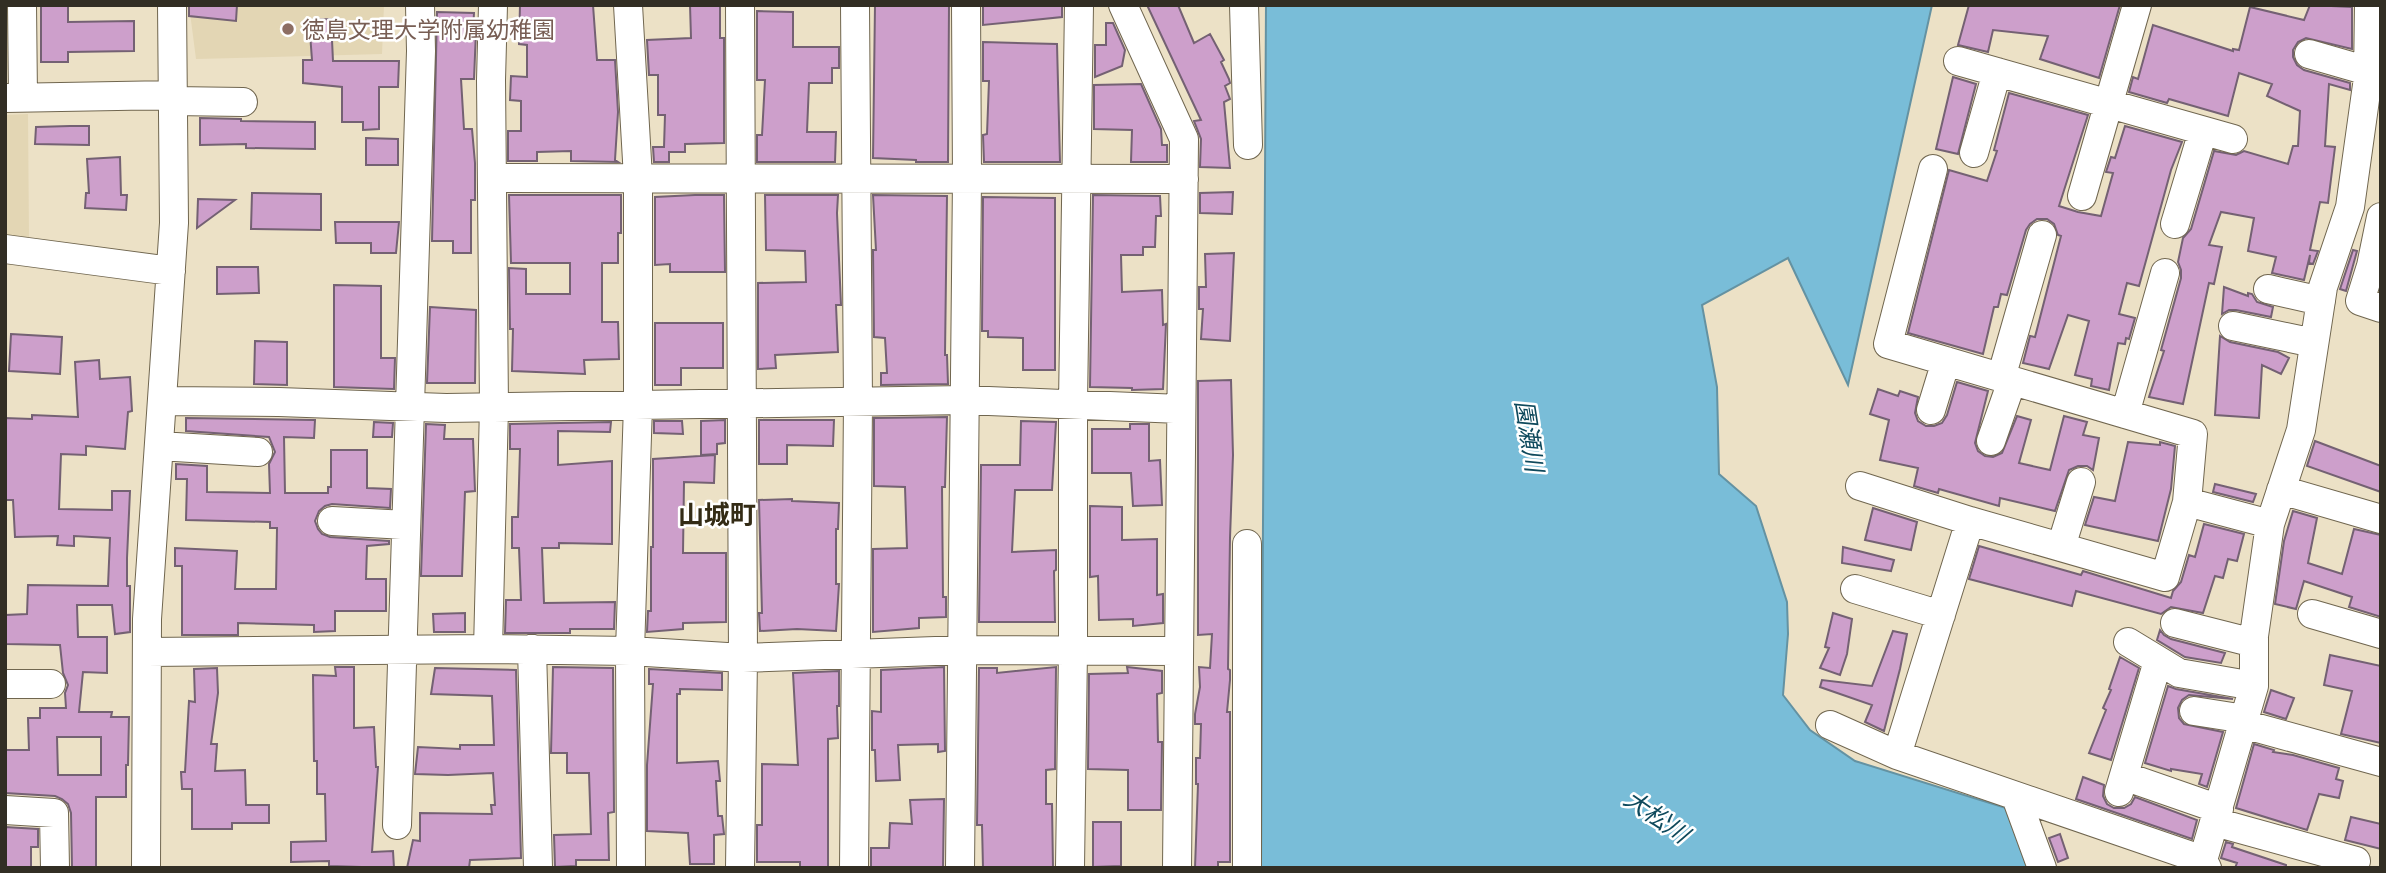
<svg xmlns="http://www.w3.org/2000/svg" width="2386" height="873" font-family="'PT Serif','Noto Sans JP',serif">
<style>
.built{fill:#e3d6b4}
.water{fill:#79bdd8;stroke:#6492a2;stroke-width:2}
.building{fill:#cd9fcb;stroke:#746173;stroke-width:2;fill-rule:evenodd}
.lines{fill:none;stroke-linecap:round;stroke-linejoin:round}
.minor-casing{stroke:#70664f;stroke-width:30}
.minor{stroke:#fff;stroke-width:28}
.education-dot{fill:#8d6e63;stroke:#fff;stroke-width:2.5}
.labels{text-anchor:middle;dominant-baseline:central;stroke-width:5;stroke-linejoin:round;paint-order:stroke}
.education-label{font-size:23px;fill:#785e54;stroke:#fff;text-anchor:start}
.water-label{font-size:24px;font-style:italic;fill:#0e495c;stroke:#fff}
.quarter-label{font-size:26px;font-weight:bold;fill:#332b15;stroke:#fff}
</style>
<rect width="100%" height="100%" fill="#ece1c6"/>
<path class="built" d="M5 5H16L19 69 5 70Z
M189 5H384L382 54 196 59Z
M28 114 29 238 5 239V115Z"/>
<path class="water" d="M1266 5H1932L1848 385 1788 258 1702 305 1717 387 1719 474 1756 506 1787 602 1788 634 1783 695 1810 730 1855 761 2006 808 2030 868H1261Z"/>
<path class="building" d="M41 5H68V22L134 21V51L68 52V62H41Z
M189 5H237L236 21 189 16Z
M520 5H593L597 60H615L618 112 615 160 618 162 571 161V151L537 152V161H508V131H521V101L510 100 511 76 527 77V45L519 44Z
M690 5H720V38H724V143L685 144V152H669V162H654L653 147H664L665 115H658V75H649L647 40 691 38Z
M875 5H949L948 162H916V160L873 158Z
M983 5H1062V17L983 25Z
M1147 5H1178L1194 43 1210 34 1224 60 1221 62 1229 79 1230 83 1225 86 1230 99 1224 102 1230 168 1200 167 1201 139 1194 121 1201 120Z
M1969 5H2120L2099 78 2040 59 2048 36 1993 30 1988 52 1958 45Z
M2310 5 2352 7V49L2306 38 2298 42 2293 50V57L2297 65 2304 70 2350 83V90L2329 84 2325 146 2335 147 2328 203 2320 202 2310 250 2318 251 2313 264 2309 263 2310 255 2304 280 2272 273 2276 257 2248 251 2254 218 2221 212 2209 245 2222 247 2214 284 2209 283 2183 404 2149 397 2164 351 2161 350 2181 278V270L2178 262 2183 238 2191 229 2214 151 2236 155 2244 151 2288 164 2293 146H2298L2300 111 2267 96 2272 84 2239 73 2228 116 2169 99 2167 103 2129 92 2133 77 2138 79 2153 25 2233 51V49L2239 50 2250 7 2304 20Z
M757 11 793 12V47H839V68H832V83H809L807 132H836L835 162H757V135H762L765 80H757Z
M437 12 474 13 473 31H476L474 79H461L464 129H472L475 163V200H471V253H453V241H432Z
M331 19 333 61H399L398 87H379V129L363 130V122H342V87L303 83V60H312L309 20Z
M1106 23H1113L1125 50 1122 66 1095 77V45H1106Z
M983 42 1057 44 1060 162H984L983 135 987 134 989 81H983Z
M1953 77 1976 84 1958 154 1936 149Z
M1141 84 1161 129 1162 145H1167V162H1131L1132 130 1094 129V85Z
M2009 93 2088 115 2059 206 2078 212 2101 216 2113 173 2106 172 2111 157 2115 158 2125 126 2182 142 2171 170 2139 286 2127 283 2119 314 2135 318 2129 339 2126 338 2125 344 2118 343 2109 390 2091 386 2092 379 2075 375 2089 321 2068 315 2049 369 2023 363 2030 336 2035 337 2061 236 2058 235 2054 224 2047 219H2037L2030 224 2026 230 2007 295 2001 294 1998 307H1994L1983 354 1908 333 1949 170 1987 181 1997 151 1994 150Z
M200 118 241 119V121L315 122V149L246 148V144L200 145Z
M70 126H89V145L35 144 36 127Z
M366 138 398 139V165H366Z
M120 157 121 195H127L126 210 85 208 86 193H89L87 159Z
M1233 192 1232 214 1200 213V193Z
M252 193 321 194V230L251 229Z
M509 195H621V233H618V263H602V322H618L619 359 584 360 585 374 512 371 513 329H510L509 268 526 269V294H570V263H511Z
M695 195H724L725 272H670V264L655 265V197Z
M765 195H838L837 213 841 305H836L838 352 775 355 776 368 758 369V283L806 282 805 251 766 250Z
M873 195 947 196 945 355H947L948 384 881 385V373H887L885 338 874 337 873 250H876Z
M1093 195 1160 196 1161 216H1156L1155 247H1143V255H1121L1122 292 1162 290 1163 325 1166 324 1163 389 1132 390V388L1090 387Z
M983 197 1055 198V370H1023V338L988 337V331H982Z
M198 199 235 200 197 228Z
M335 222H399L396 253H371V243H336Z
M2353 250 2357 251 2346 291 2340 289Z
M1234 253 1230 341 1201 339 1203 309H1199V287H1206L1205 254Z
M217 267H258L259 293 217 294Z
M334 285 381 286V358H395L394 389 334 387Z
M2224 287 2248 296V293L2252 294 2257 302 2273 307 2271 317 2236 310H2229L2222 314Z
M430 307 476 310 475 383H427Z
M655 323H723V368H681V385H655Z
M11 334 62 337 60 374 9 371Z
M2220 336 2230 342 2278 352 2289 358 2281 374 2262 365 2259 418 2215 415Z
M255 341 287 342V385L254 384Z
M99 360 100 379 130 377 132 411 128 412 125 449 86 446V455L61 454 59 509 112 510V491H130L127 558V586H130V632L115 634 112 605H77L78 637H107V673L83 672 79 712H112L111 717H129L128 765H126V797H96V868H72L71 813 68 804 62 799 55 796 5 793V750H29L28 718H40V708H66L65 693 68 685 63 673 60 645 6 644V615L27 614 28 585 108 586 110 538 74 536V546L57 545 58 536 15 537 13 500H5V418L32 419V415L78 417 75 362ZM57 737H101V775H58Z
M1231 380 1233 455 1230 538 1228 669 1230 670V680L1227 712H1230V862H1218V868H1195L1198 784H1196V758H1200L1201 724H1195V714L1200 687 1199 667 1210 668 1212 634 1198 635V381Z
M1957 382 1988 391 1975 443 1978 451 1985 456 1993 457 2002 453 2017 416 2031 420 2019 463 2050 470 2064 416 2087 422 2083 435 2099 438 2093 470 2087 466H2078L2069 470 2055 511 2000 498 1999 506 1939 489 1938 493 1914 486 1918 468 1880 460 1889 420 1870 414 1878 389 1898 396 1900 391 1918 397 1915 413 1918 421 1926 426H1934L1942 423 1947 415Z
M947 417 945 487H942L943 597H946V617L919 618V628L873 632V549L907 548 905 487 874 486V418Z
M186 418 315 420 314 438 284 437 285 493H328V487H331V450H367V488L391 489 390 508 332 504 325 506 319 511 315 521 318 529 322 534 330 537 389 541V544L367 546 366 579H386V611H335V631L314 632V625L238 623V635H182V566H175V548L237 551 235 589H276L277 528H270V522L186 520 187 479H176V464L207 466V492L270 493 269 464 275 452 269 437 186 431Z
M725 420V443L717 444V454L701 455V421Z
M759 420H834L833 446 787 445V464H759Z
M654 421H682L683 434 654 433Z
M1021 421 1056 422 1052 490H1015L1012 552 1056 550V570L1054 571 1055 622H979L981 465H1020Z
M374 422 393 423 392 437H373Z
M611 422 610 432 558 431V465L612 461V544L559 543V548H542L544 603 615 602 614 629H570V633H505L506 600H521L519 548H512V517H518L520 449H510V424Z
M426 424 445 425 444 439H473L475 491 465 492 462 576H421Z
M1130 424H1149V461L1160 460 1162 505 1133 506 1131 473H1092V429H1130Z
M2315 441 2381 466V492L2307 466Z
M2128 442 2160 445V442L2175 446 2171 489 2158 541 2085 525 2094 497 2115 501Z
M715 455 714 483 684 482 683 553H726V622L683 623V629L647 632 648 611H651V547H653V459Z
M2215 484 2256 494 2253 502 2213 492Z
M792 499V501L839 503 838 529H836V584H839L836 631 797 629 760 631 759 613H762L759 500Z
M1090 506 1122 507V540L1157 539V595L1163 594V623L1133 626V619L1099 620 1098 576 1090 577Z
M1873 508 1917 522 1911 550 1865 540Z
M2293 511 2317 518 2308 563 2342 574 2354 529 2381 535V617L2349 607 2352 597 2304 581 2296 609 2275 604 2284 541Z
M2204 524 2244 534 2237 561 2228 559 2223 578 2215 576 2203 613 2171 607 2161 614 2076 591 2072 606 1969 579 1979 546 2081 575 2083 571 2171 598 2173 591 2181 582 2189 555 2195 557Z
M1843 547 1894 560 1891 571 1842 563Z
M465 613V632H434L433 614Z
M1833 613 1852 619 1847 654 1840 675 1820 668 1829 648 1825 647Z
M2160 630 2164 635 2171 639 2225 653 2221 663 2185 657 2157 640Z
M1893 631 1907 634 1900 669 1884 731 1865 722 1872 705 1820 687 1822 680 1872 686Z
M2330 655 2381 666V743L2341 734 2352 691 2324 685Z
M2120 657 2139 668 2111 760 2089 753 2106 710 2103 708 2111 690 2109 689Z
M335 667H354V728L374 727 376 767H378L372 852 393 851 394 868 329 866V861L291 862V842L326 841 325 794H317V761H314L313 675 336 676Z
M553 667 613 668 614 812 608 813 609 860H576V866L555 867 554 835 591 834 589 773H567V753H551Z
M944 667 945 751 938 752V744L898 745 900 780 876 781 875 750H872V711L881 712V670Z
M1056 667 1055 769 1046 770V804H1052L1053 868H983L982 825H977L979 668H997V673Z
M1127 667 1162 671V693L1157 694 1158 742H1162L1161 810H1128V770L1088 769 1089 674 1128 673Z
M217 668 218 693 211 744H217L215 771 245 770 246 805H269V823H232V829H192V789H182L181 772H185L189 701 195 702 194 669Z
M435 668 516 670 521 858 470 860 469 868H407L413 840 420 841V813L492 814 491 805H495L493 773 448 775 415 774 418 747 460 749V745H494L492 696 431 694Z
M649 669 722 673V690L680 689V694H677V763L718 761 720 781H716L718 816H722L724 834 714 835V864H690L688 833 647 831V765L653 684H649Z
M839 671V706H837L838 738 828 739V868H800V862H757V825H762V764L798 765 793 673Z
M2168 686 2176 689 2233 699 2189 695 2182 700 2178 708 2179 718 2184 724 2223 732 2207 787 2199 784 2202 774 2171 769V771L2145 763Z
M2271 690 2294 698 2286 719 2264 712Z
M2254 744 2274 750 2273 752 2293 755 2339 768 2336 779 2343 781 2339 798 2319 794 2307 830 2236 808Z
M2083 777 2104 785 2103 796 2107 804 2114 808H2124L2131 804 2135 797 2197 820 2192 839 2076 799Z
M944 799 943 868H871V848H889L890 823 912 824 910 800Z
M2351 817 2381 824V849L2345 840Z
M1093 822H1121V866L1093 867Z
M5 827 38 829V847H31V868H5Z
M2060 834 2068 858 2058 862 2049 838Z
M2226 842 2233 844 2232 847 2286 865V868H2235L2237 863 2221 858Z"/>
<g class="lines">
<g class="minor-casing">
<path id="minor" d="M22 5 23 97
M628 5 638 178V405L630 651 631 868
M1123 5 1184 139 1177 868
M1244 5 1248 145
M2309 54 2368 71
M1958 61 2233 139
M5 98 173 95
M173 101 243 102
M1974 153 1997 72
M492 178 1184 179
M2082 196 2137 5
M2381 217 2371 266 2360 301 2381 308
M2175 224 2203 131
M5 249 171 271
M2268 289 2321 301
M2233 326 2314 343
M2001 378 2042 235
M162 401 279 402 446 408 965 400 1180 409
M1931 410 1946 361
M2125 414 2165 273
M1991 441 2012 381
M159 446 258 452
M1860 486 1970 521 2165 577 2187 502 2193 434 1888 344 1933 169
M2281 490 2381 519
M2187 502 2270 524
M332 521 406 525
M2061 547 2081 482
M1855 589 1941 615
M2312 614 2381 634
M2175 623 2254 643
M2128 642 2179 673 2254 686
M488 649 630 651 743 658 963 650 1178 651
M532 649 538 868
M147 652 488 649 494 407 491 80 493 5
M5 684H51
M2194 711 2245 719
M2243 724 2381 762
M1830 725 1897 755 2203 860
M1897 755 1970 521
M2124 776 2219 809
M2119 792 2158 661
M2016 797 2042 868
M5 810 54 813 55 868
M2215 822 2356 861
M397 825 421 51 420 5
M146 868 147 619 174 223 172 5
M740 868 743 658 740 5
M854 868 858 402 855 5
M960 868 967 179 966 5
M1070 868 1073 650V403L1079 5
M1247 868V544
M2207 868 2203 860 2254 686V636L2270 524 2301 430 2323 287 2350 207 2368 78 2369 5"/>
</g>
<use href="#minor" class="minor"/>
</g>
<circle class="education-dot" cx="288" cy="29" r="7"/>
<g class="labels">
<g class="education-label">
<text x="302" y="29">徳島文理大学附属幼稚園</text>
</g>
<g class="water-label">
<text transform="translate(1530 436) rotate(81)">園瀬川</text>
<text transform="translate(1657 816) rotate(35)">大松川</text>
</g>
<g class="quarter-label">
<text x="717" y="514">山城町</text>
</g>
</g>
<rect width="2386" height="873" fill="none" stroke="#322e24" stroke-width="14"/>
</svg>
